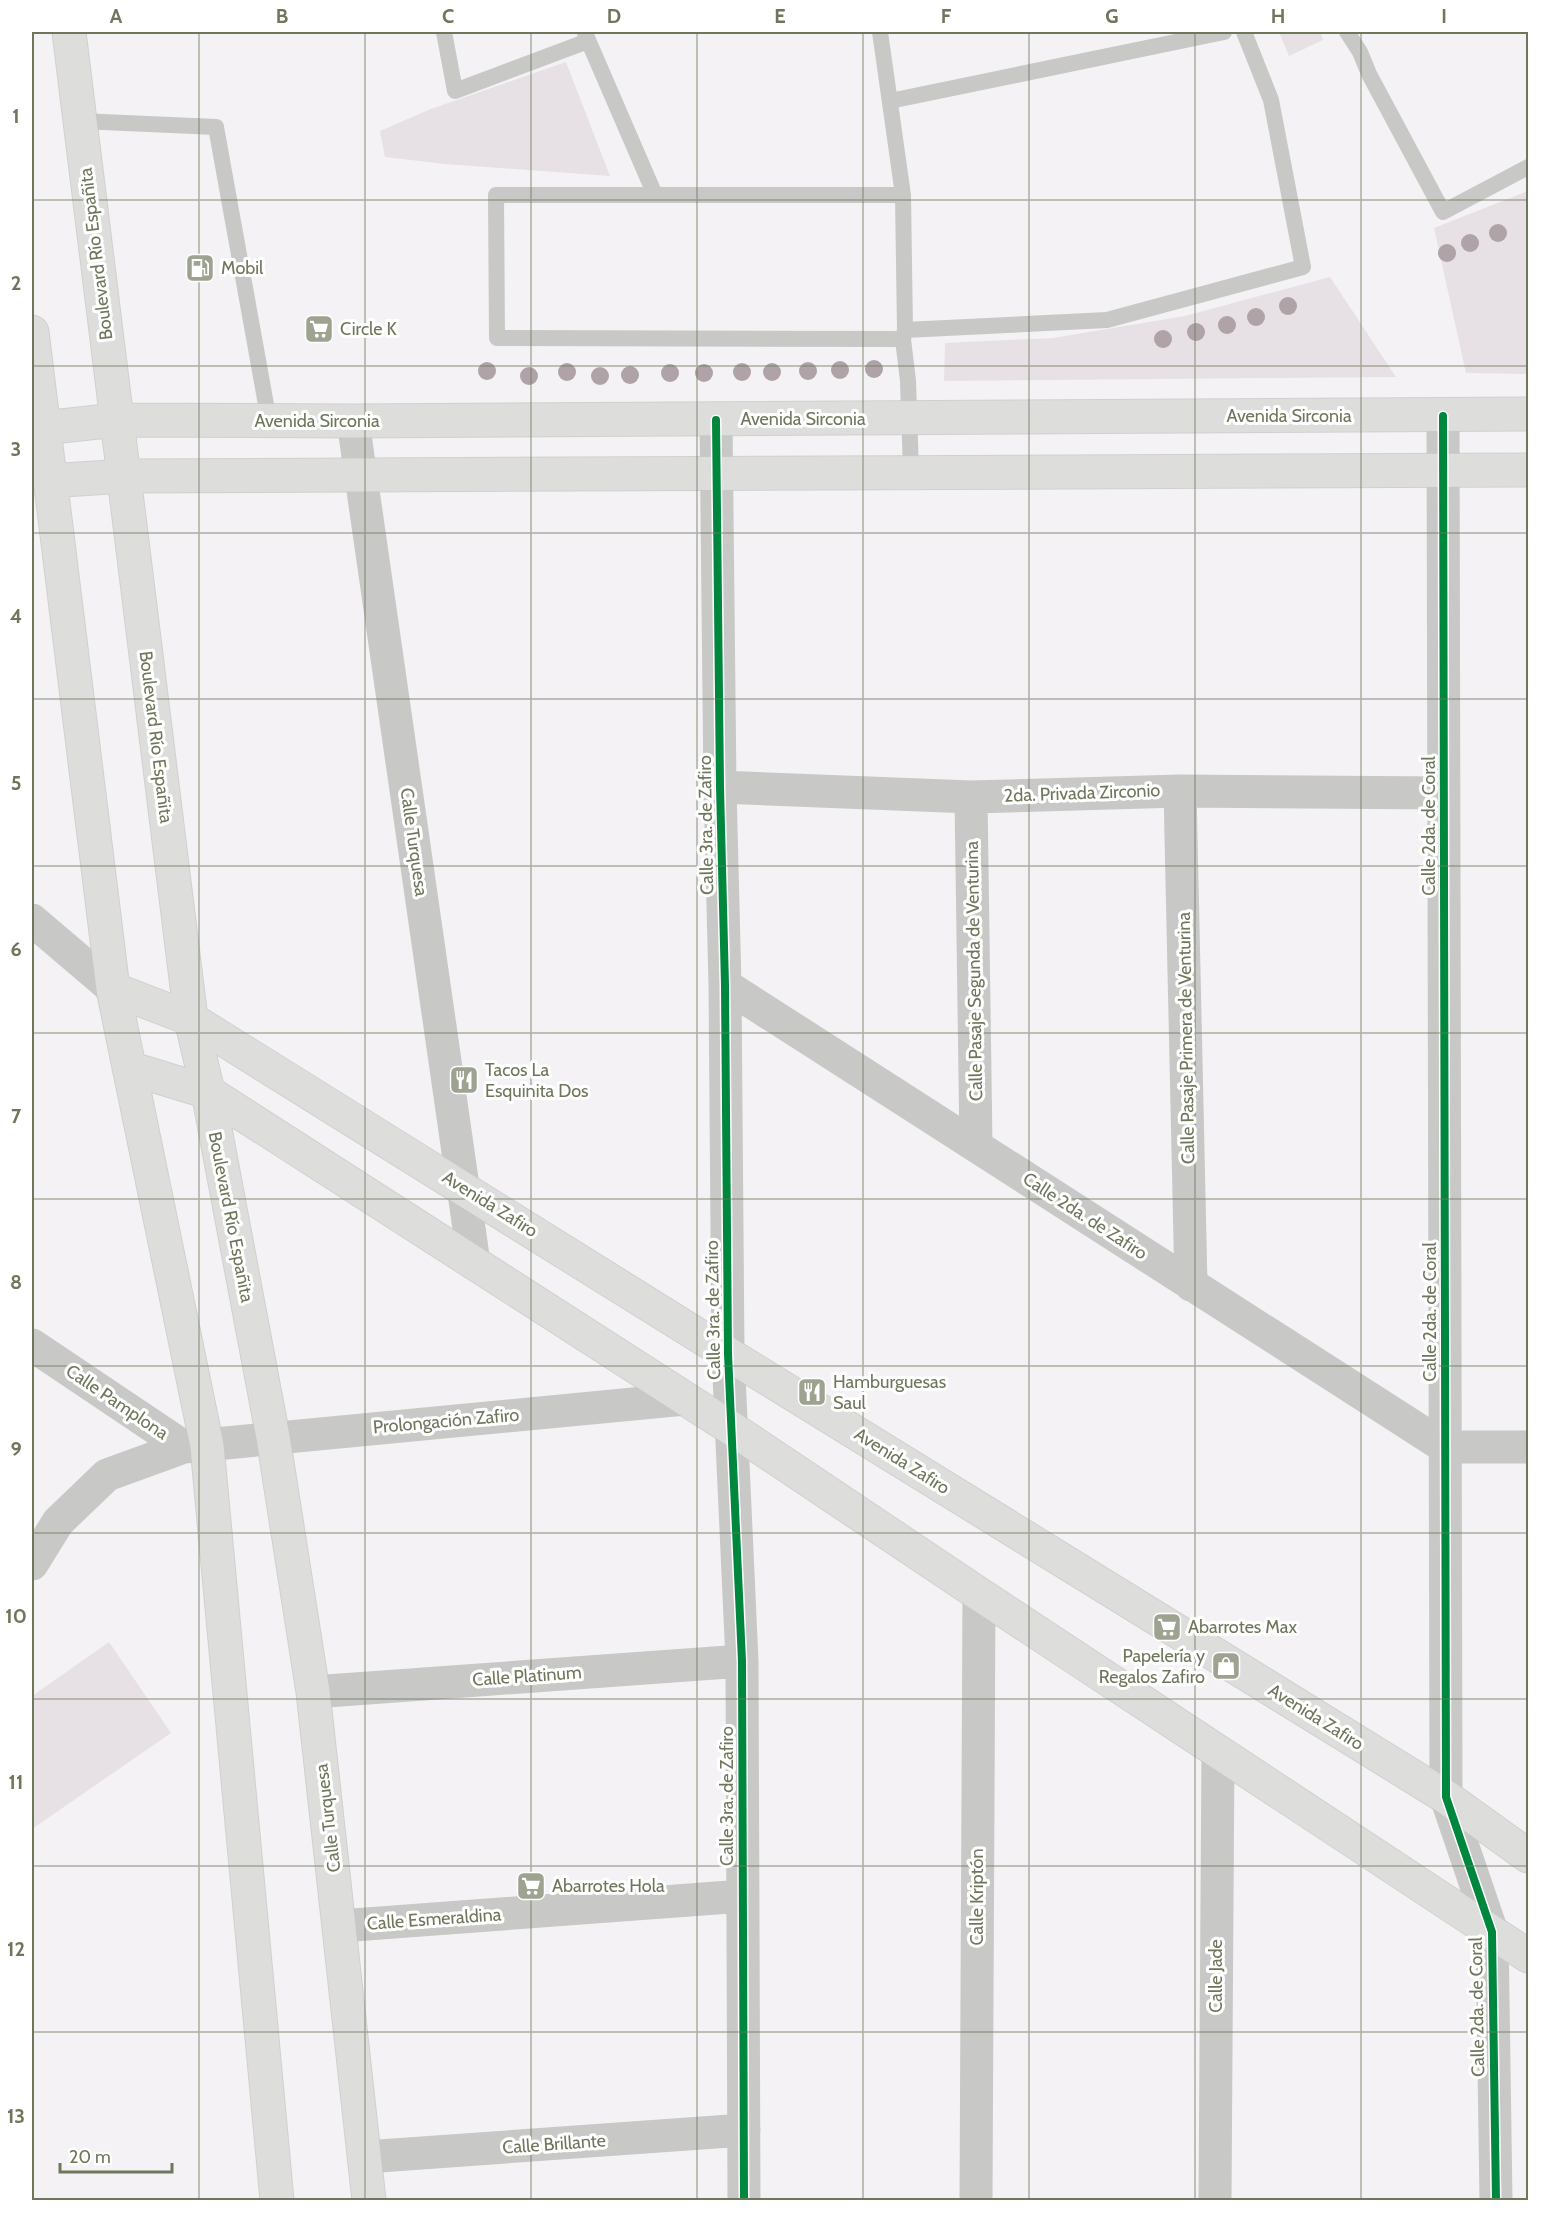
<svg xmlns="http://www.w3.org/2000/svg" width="1560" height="2232" font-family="Cabin,sans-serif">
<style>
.green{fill:#e7e0e4}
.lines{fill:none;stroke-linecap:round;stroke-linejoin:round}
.secondary-casing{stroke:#d1d0cf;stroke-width:35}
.lane{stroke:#c8c8c6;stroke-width:16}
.street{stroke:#c8c8c6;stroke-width:33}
.secondary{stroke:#dddedc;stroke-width:33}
.cycleway-casing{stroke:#fff;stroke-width:11}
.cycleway{stroke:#00873e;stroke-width:8}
.tree{fill:#b0a3a8}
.grid{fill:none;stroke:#6e775c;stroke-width:1.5;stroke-opacity:0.55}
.labels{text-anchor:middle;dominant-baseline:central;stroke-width:6;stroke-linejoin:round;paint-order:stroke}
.street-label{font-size:18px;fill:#6e775c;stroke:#fff}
.poi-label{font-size:18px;fill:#6e775c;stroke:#fff;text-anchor:start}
.neatline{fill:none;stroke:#6e775c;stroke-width:2}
.grid-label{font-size:20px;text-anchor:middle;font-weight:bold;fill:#6e775c}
</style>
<rect width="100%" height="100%" fill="#f4f2f4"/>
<path class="green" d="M1279 32H1320L1323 40 1289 56Z
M566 62 610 176 445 164 385 157 380 131 431 109Z
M1528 191V374L1466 373 1434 228Z
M1330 277 1396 377 944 381 945 343 1053 338 1185 316Z
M109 1642 171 1733 32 1829V1696Z"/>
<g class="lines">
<g class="secondary-casing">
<path id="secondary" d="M69 32 191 1019 208 1092 273 1437 313 1692 369 2200
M32 332 113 989 207 1446 277 2200
M43 428 116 420 353 421 1528 414
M49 481 124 476 1528 470
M113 989 191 1019 728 1354 1446 1797 1528 1856
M129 1068 208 1092 731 1428 979 1594 1528 1956"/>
</g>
<path class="lane" d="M444 32 455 91 588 41
M880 32 903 195 905 330 903 339 908 381 911 472
M1347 32 1360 52 1369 74 1443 212 1528 167
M585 33 655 195
M890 101 1224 32
M80 121 216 127 269 421
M903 195H496L497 338 903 339
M905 330 1107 320 1303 267 1271 100 1244 32"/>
<path class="street" d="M1443 416 1446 1797 1492 1932 1496 2200
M716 420 720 787 725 985 728 1354 742 1661 744 2200
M353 421 474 1263
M720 787 971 797 1180 791 1444 793
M1180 791 1191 1285
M971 797 976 1145
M32 920 113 989
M725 985 1445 1447H1528
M32 1345 184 1447 685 1399
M32 1564 58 1522 107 1475 184 1447
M313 1692 742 1661
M340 1926 743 1896
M365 2157 744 2130
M976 2200 979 1594
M1215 2200 1218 1752"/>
<use href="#secondary" class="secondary"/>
<g class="cycleway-casing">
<path id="cycleway" d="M1443 416 1446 1797 1492 1932 1496 2200
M716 420 720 787 725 985 728 1354 742 1661 744 2200"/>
</g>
<use href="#cycleway" class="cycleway"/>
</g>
<g class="tree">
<circle cx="1498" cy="233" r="9"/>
<circle cx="1470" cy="243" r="9"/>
<circle cx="1447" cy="253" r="9"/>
<circle cx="1288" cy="306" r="9"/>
<circle cx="1256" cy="317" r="9"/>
<circle cx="1227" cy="325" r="9"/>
<circle cx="1196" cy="332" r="9"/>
<circle cx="1163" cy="339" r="9"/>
<circle cx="874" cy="369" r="9"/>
<circle cx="840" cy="370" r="9"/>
<circle cx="487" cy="371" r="9"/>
<circle cx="808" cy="371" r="9"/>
<circle cx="567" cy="372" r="9"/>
<circle cx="742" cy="372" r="9"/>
<circle cx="772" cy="372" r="9"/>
<circle cx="670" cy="373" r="9"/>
<circle cx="704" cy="373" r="9"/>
<circle cx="630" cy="375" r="9"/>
<circle cx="529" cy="376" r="9"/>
<circle cx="600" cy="376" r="9"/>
</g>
<path class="grid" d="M199 32V2200M365 32V2200M531 32V2200M697 32V2200M863 32V2200M1029 32V2200M1195 32V2200M1361 32V2200M32 200H1528M32 366H1528M32 533H1528M32 699H1528M32 866H1528M32 1033H1528M32 1199H1528M32 1366H1528M32 1533H1528M32 1699H1528M32 1866H1528M32 2032H1528"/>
<defs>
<g id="fuel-square" transform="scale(1.5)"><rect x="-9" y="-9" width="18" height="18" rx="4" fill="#9da291" stroke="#fff"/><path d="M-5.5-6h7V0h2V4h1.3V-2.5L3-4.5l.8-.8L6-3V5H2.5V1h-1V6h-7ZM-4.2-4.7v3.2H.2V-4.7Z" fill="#fff"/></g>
<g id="supermarket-square" transform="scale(1.5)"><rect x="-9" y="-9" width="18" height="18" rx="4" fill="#9da291" stroke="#fff"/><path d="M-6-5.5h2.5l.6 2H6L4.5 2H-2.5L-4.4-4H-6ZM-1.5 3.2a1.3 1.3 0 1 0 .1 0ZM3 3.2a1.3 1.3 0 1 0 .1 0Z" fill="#fff"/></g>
<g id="restaurant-square" transform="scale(1.5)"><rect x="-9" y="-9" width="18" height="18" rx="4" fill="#9da291" stroke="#fff"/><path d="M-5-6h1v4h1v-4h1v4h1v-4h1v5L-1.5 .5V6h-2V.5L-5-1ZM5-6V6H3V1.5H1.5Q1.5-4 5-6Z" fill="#fff"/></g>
<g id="shop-square" transform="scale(1.5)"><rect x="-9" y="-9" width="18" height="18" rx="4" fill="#9da291" stroke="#fff"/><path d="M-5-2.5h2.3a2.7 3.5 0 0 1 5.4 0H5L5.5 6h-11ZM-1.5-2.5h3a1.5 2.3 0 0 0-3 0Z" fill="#fff"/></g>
</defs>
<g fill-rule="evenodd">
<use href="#fuel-square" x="200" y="268"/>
<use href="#supermarket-square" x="319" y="329"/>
<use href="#restaurant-square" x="464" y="1080"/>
<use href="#restaurant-square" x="812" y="1392"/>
<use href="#supermarket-square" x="1167" y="1627"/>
<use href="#shop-square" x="1226" y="1666"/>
<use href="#supermarket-square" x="531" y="1886"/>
</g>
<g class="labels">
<g class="street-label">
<text transform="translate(96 254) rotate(-97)">Boulevard Río Españita</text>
<text x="1289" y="416">Avenida Sirconia</text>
<text x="803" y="419">Avenida Sirconia</text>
<text x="317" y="421">Avenida Sirconia</text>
<text transform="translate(156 737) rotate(83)">Boulevard Río Españita</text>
<text transform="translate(1082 793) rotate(-2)">2da. Privada Zirconio</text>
<text transform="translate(706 825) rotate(-91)">Calle 3ra. de Zafiro</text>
<text transform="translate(1429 826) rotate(-90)">Calle 2da. de Coral</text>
<text transform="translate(414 842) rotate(82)">Calle Turquesa</text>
<text transform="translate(974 971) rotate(-91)">Calle Pasaje Segunda de Venturina</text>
<text transform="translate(1186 1038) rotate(-91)">Calle Pasaje Primera de Venturina</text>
<text transform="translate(490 1204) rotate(32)">Avenida Zafiro</text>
<text transform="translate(1085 1216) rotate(33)">Calle 2da. de Zafiro</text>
<text transform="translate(231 1217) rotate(79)">Boulevard Río Españita</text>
<text transform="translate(713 1310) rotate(-91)">Calle 3ra. de Zafiro</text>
<text transform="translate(1430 1312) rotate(-90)">Calle 2da. de Coral</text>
<text transform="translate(117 1402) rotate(34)">Calle Pamplona</text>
<text transform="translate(446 1421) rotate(-5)">Prolongación Zafiro</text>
<text transform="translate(902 1461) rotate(32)">Avenida Zafiro</text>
<text transform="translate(527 1676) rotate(-4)">Calle Platinum</text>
<text transform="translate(1316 1717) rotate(32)">Avenida Zafiro</text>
<text transform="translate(727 1796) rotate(-90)">Calle 3ra. de Zafiro</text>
<text transform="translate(328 1818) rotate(-97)">Calle Turquesa</text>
<text transform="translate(977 1897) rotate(-90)">Calle Kriptón</text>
<text transform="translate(434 1919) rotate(-4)">Calle Esmeraldina</text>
<text transform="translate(1216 1976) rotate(-90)">Calle Jade</text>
<text transform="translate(1477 2007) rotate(-91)">Calle 2da. de Coral</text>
<text transform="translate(554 2144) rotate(-4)">Calle Brillante</text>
</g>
<g class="poi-label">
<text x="221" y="268">Mobil</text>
<text x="340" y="329">Circle K</text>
<text x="485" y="1070">Tacos La<tspan x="485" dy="21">Esquinita Dos</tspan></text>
<text x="833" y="1382">Hamburguesas<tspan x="833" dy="21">Saul</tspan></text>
<text x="1188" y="1627">Abarrotes Max</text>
<text x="1205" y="1656" text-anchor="end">Papelería y<tspan x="1205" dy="21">Regalos Zafiro</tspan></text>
<text x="552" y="1886">Abarrotes Hola</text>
</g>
</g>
<rect width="1560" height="2232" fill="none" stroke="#ffffff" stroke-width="66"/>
<path d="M60 2163v9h112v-9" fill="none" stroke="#6e775c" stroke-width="3"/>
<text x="69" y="2163" font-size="18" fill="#6e775c" stroke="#ffffff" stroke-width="4.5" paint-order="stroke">20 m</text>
<rect x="33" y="33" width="1494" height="2166" class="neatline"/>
<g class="grid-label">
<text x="116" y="23">A</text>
<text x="282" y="23">B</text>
<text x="448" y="23">C</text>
<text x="614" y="23">D</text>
<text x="780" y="23">E</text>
<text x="946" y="23">F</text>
<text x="1112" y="23">G</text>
<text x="1278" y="23">H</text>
<text x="1444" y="23">I</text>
<text x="16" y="123">1</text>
<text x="16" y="290">2</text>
<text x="16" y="456">3</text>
<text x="16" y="623">4</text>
<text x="16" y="790">5</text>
<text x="16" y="956">6</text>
<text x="16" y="1123">7</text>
<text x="16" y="1289">8</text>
<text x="16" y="1456">9</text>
<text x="16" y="1623">10</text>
<text x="16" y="1789">11</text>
<text x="16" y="1956">12</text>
<text x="16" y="2123">13</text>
</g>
</svg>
